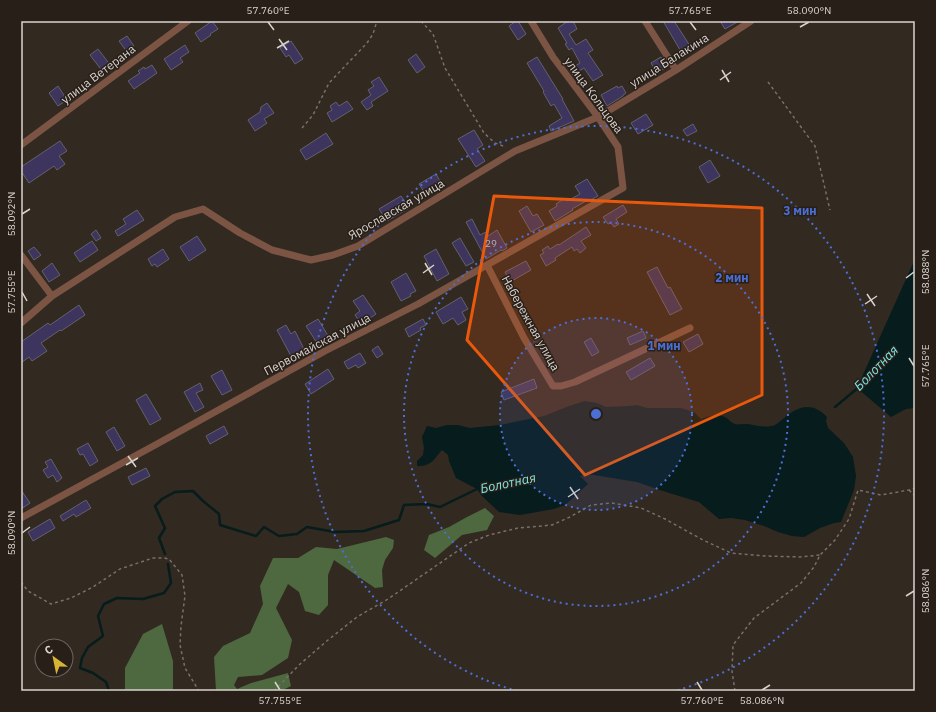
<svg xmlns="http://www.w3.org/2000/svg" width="936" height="712" font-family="'IBM Plex Sans',sans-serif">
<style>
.forest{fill:#4e683f}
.water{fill:#071c1c}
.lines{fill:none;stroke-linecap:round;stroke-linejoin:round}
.stream{stroke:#071c1c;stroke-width:2.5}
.building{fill:#3d355d;stroke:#63616d}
.path{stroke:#787069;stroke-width:1.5;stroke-dasharray:3 3;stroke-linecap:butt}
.minor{stroke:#7b5444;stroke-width:7}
.marked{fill:#e8590c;fill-opacity:0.2;stroke:#e8590c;stroke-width:3;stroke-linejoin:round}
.ticks{fill:none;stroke:#d9d3ce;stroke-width:1.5}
.ring{fill:none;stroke:#4c6fd6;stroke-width:2;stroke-dasharray:2 4}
.labels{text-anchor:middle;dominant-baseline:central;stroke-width:3;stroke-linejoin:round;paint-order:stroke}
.number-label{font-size:10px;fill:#b2acb2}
.street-label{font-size:12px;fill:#d9d3ce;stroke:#281f18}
.water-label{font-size:13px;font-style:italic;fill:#7be6e7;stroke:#281f18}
.centre{fill:#4c6fd6;stroke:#281f18;stroke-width:2}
.ring-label{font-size:12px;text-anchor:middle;font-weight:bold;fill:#4c6fd6;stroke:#281f18;stroke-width:3;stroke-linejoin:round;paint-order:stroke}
.neatline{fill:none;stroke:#d9d3ce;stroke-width:1.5}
.ticks-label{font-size:10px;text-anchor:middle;fill:#d9d3ce}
</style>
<rect width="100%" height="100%" fill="#322921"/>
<path class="forest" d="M485 508 494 516 487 530 462 535 435 558 424 550 429 535 449 527 467 517Z
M386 537 394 540 393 548 385 560 382 570 383 587 375 588 334 560 328 575V605L319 615 305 611 299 592 288 584 276 608 292 640 288 658 262 675 238 677 234 685 237 689 251 683 288 673 291 686 281 691H216L214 657 223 646 250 633 263 604 260 586 273 558H298L316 547 337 549Z
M162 624 173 661V691H125V668L143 634Z"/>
<path class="water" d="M915 259V408L906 409 891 417 857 388Z
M585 401 597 403 606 407 629 406 637 405 647 408H681L694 412 701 419C709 416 717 414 725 417 729 419 731 423 735 424 738 425 741 424 744 424 754 424 760 428 772 426 777 425 780 421 784 418 799 405 813 402 827 417L826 421 828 428 844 443 853 457 856 476 854 490 841 522 834 523 820 528 804 537 792 536 778 532 764 526 745 520 731 518 719 519 699 502 666 492 637 482 588 474 580 476 588 484 565 505 554 509 520 515 499 512 481 495 477 489 456 478 449 461 448 455 442 450C433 460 432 466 417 466V461L423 455 424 448 422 437 427 426 436 428 447 425H458L470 428 500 425 544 416 569 406Z"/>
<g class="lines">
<path class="stream" d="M835 407 859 387
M165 554 159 538 165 528 155 506 162 499 175 492 193 491 203 501 219 514 220 525 256 536 264 527 279 536 297 534 307 527 335 532 364 531 399 520 404 505 427 504 440 507 477 489 480 488
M109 691 106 682 93 673 80 668 82 658 88 647 103 636 98 616 104 604 117 598 143 599 164 593 171 583 168 564"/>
</g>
<path class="building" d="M212 21 218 29 210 34 211 35 201 42 195 33Z
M516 21H518L526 34 518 40 509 26Z
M568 21H573L577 29 569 34 576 45 586 39 593 50 588 53 603 75 593 81 584 68 573 75 569 70 580 63 572 48 569 50 565 44 567 43 558 28Z
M663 21H674L692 49 683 55Z
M720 21H739L725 29Z
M127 36 134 46 127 52 119 41Z
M291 41 303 59 295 64 289 55 286 57 280 48Z
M185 45 189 52 180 58 183 62 171 70 164 59Z
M98 49 111 66 103 72 90 55Z
M416 54 425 67 417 73 408 60Z
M537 57 563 99H562L574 121 551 131 549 126 562 118 554 104 551 106 543 92 544 91 527 63Z
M661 57 667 67 657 73 651 63Z
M152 65 157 73 134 89 128 81 140 73 138 71 144 67 145 69Z
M379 77 388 91 371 102 373 106 367 110 361 102 371 95 368 90 374 86 371 82Z
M58 86 67 100 58 106 49 93Z
M617 86 618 88 622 86 626 93 623 95V96L607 106 601 95Z
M347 101 353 109 332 122 327 113 332 110 330 106 336 102 339 106Z
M267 103 274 113 264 119 267 123 255 131 248 120 260 112 261 107Z
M646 114 653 125 638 134 631 123Z
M693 124 697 131 687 136 683 130Z
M474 130 483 145 477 149 485 161 476 167 458 139Z
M326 133 333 144 306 160 300 150Z
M60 141 67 151 59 156 65 164 57 170 54 166 29 183 21 171V167Z
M710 160 720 176 708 183 699 167Z
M436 174 442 185 426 195 419 184Z
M587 179 598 196 587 202 586 201 572 209 573 210 555 221 549 211 557 206 556 204 565 198 567 201 580 194 575 186Z
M401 196 409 208 387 221 379 209Z
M623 205 627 212 616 219 619 224 614 227 611 223 608 224 603 217Z
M527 206 533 216 537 214 544 225 531 232 519 211Z
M137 210 144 220 118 236 115 231 126 224 123 219Z
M472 219 480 235 486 232 488 236 497 230 507 248 502 251 501 250 486 259 466 222Z
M586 227 591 235 581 241 586 248 580 253 577 249 574 251 572 247 555 258 556 260 546 266 540 255 544 253 542 250 548 246 550 249 558 244 559 245Z
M96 230 101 238 96 241 91 234Z
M197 236 206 250 189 261 180 247Z
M460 238 474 262 466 266 452 243Z
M92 241 98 250 80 262 74 253Z
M34 247 41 255 34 260 28 251Z
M163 249 169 259 157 267 155 264 152 266 148 259Z
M436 249 449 274 437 281 424 256Z
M526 261 531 270 510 282 505 272Z
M52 263 60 275 49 282 42 271Z
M657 267 668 288 670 287 682 309 670 315 647 272Z
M406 273 416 291 410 294 411 296 401 301 391 282Z
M363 295 376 314 361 324 355 315 360 311 353 301Z
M461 297 468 309 462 312 466 320 458 325 453 318 443 324 436 312Z
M79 305 85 315 61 331 60 330 41 343 47 351 32 361 29 357 21 363V342L48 323 50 325Z
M318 319 330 339 319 346 306 326Z
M423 319 426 325 420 328 421 330 409 337 405 329Z
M286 325 291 334 295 331 305 351 292 358 277 330Z
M643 331 646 338 630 345 627 338Z
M698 334 703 344 689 352 683 342Z
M591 338 599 352 592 356 584 342Z
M378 346 383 354 377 358 372 350Z
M360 353 366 363 358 368 356 365 348 369 344 362Z
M650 358 655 366 631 380 626 372Z
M328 369 334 379 311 394 305 384Z
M222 370 232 390 222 395 211 376Z
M534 379 537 388 504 400 501 392Z
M200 383 203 390 196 393 204 407 195 412 184 392Z
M146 394 161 419 150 425 136 400Z
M224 426 228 434 210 444 206 436Z
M114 427 125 446 117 451 106 432Z
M88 443 98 461 90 466 83 454 80 455 77 449Z
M51 459 62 478 57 482 53 475 48 478 43 470 48 467 45 462Z
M146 468 150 476 132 485 128 477Z
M21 490 30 503 21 509Z
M86 500 91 508 76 517 74 514 63 521 60 516Z
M50 519 55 528 33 541 28 532Z"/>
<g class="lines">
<path class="path" d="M421 21 433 34 445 68 484 133 495 143 506 147
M768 82 815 146 830 210
M302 128 313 115 329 83 367 43 373 34 377 21
M909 490 915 496
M21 582 28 591 51 604 71 598 93 587 120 569 153 558H164L169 559 182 575 185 596 181 626 180 645 185 668 199 691
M274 691 299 665 328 640 357 617 388 599 469 543 489 535 518 528 552 525 570 517 591 505 612 503 641 508 665 519 703 540 731 553 765 556 800 557 820 555
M735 691 732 671 733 645 754 618 801 583 814 567 820 555 835 540 849 519 858 490 881 495 909 490 915 488"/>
<path class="minor" d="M645 21 676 70
M21 145 188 21
M21 255 52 296
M487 265 524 338 553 386H561L575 382 690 328
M21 323 52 296 175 217 203 209 240 233 272 250 311 260 333 255 358 246 515 151 598 117 676 70 751 21
M21 518 157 444 325 351 418 304 623 188 618 147 598 117 553 57 531 21"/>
</g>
<path class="marked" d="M494 196 762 208V395L585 475 467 340Z"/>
<path class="ticks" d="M268 22 274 30M690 22 696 30M800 27 809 22M279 39 287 50M277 48 289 41M722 70 729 82M720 80 731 72M22 214 30 209M425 263 432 275M423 273 434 265M906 278 914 272M22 292 27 301M867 294 875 306M865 304 877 296M909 358 914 366M128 456 136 467M126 465 138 458M570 487 578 499M568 497 580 489M22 533 30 527M906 596 914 591M275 682 280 690M697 682 702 690M762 690 770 685"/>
<circle cx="596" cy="414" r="96" fill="#4c6fd6" fill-opacity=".12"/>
<g class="ring">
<circle cx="596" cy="414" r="96"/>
<circle cx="596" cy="414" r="192"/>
<path d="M517 691A288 288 0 1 1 675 691"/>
</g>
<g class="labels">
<g class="number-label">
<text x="491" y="243">29</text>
</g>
<g class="street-label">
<text transform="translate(669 60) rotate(-32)">улица Балакина</text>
<text transform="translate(98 74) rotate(-37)">улица Ветерана</text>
<text transform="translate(594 95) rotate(54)">улица Кольцова</text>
<text transform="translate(396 209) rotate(-30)">Ярославская улица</text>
<text transform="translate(531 323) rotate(61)">Набережная улица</text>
<text transform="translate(317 344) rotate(-28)">Первомайская улица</text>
</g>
<g class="water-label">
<text transform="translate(876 368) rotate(-46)">Болотная</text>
<text transform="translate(508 483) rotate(-12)">Болотная</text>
</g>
</g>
<circle cx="596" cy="414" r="6" class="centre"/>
<g class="ring-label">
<text x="800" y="215">3 мин</text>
<text x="732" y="282">2 мин</text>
<text x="664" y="350">1 мин</text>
</g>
<rect width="936" height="712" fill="none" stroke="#281f18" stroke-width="44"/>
<g transform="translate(54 658) rotate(327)"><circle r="19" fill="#281f18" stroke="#6f6761"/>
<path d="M0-3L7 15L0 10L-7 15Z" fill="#d8b434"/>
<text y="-6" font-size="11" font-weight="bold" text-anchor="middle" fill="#d9d3ce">С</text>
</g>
<rect x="22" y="22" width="892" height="668" class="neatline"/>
<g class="ticks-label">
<text x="268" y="14">57.760°E</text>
<text x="690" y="14">57.765°E</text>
<text x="809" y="14">58.090°N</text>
<text transform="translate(11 214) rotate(-90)" y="4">58.092°N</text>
<text transform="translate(925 272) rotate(-90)" y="4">58.088°N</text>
<text transform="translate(11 292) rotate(-90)" y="4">57.755°E</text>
<text transform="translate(925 366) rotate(-90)" y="4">57.765°E</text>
<text transform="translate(11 533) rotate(-90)" y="4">58.090°N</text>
<text transform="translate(925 591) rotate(-90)" y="4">58.086°N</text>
<text x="280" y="704">57.755°E</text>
<text x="702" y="704">57.760°E</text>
<text x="762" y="704">58.086°N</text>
</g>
</svg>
